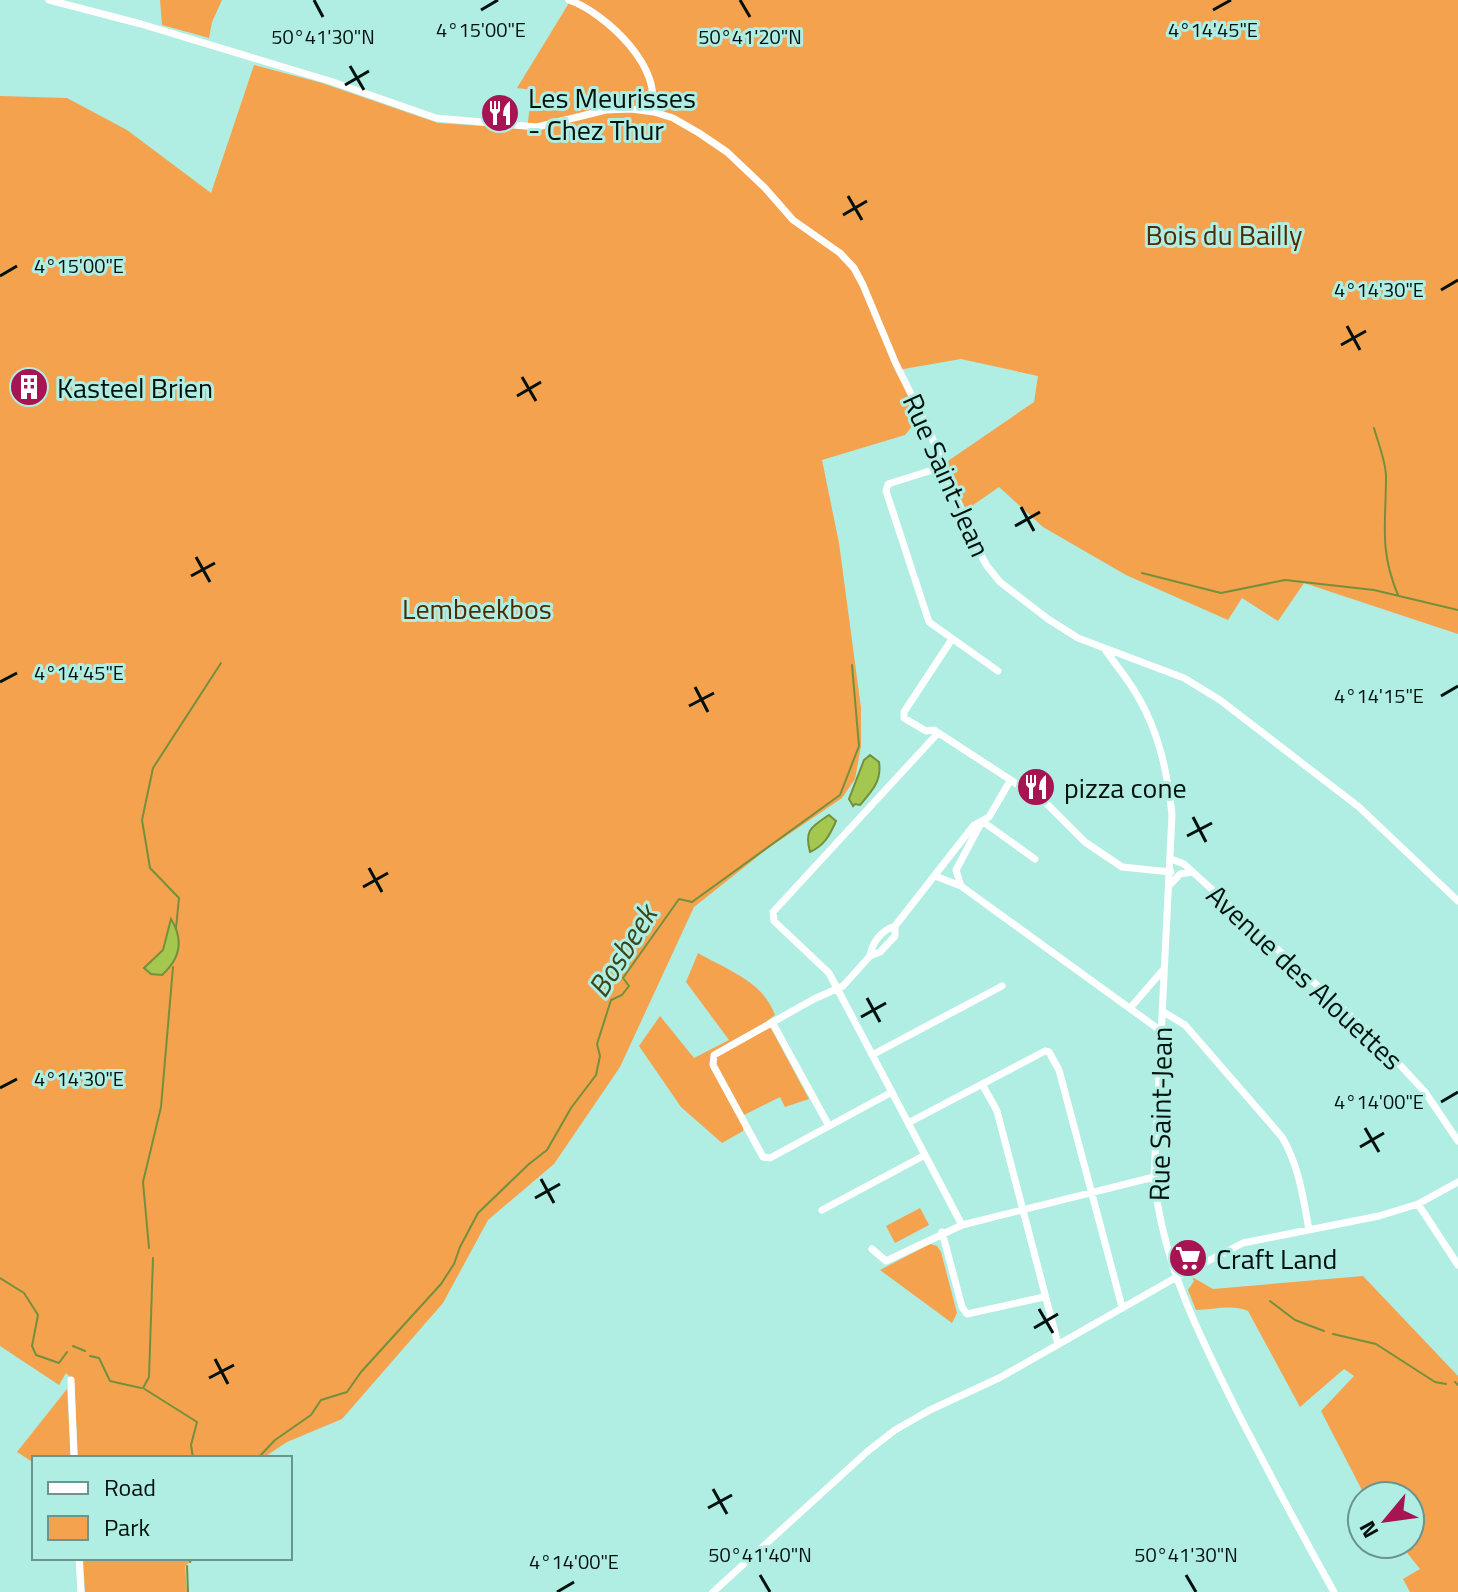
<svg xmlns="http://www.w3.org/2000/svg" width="1458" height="1592" font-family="'Titillium Web',sans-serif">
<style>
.green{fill:#f4a24e}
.water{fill:#a4c750;stroke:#73903c;stroke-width:2}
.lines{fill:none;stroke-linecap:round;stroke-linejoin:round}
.stream{stroke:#73903c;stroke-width:2}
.street{stroke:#fff;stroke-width:7}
.ticks{fill:none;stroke:#00110e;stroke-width:3}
.labels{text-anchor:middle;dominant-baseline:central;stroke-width:6;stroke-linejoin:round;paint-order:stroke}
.poi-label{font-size:28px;fill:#00110e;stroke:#b0ede3;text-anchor:start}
.park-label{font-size:28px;fill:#4e2b02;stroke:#b0ede3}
.street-label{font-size:28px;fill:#00110e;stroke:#b0ede3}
.water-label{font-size:30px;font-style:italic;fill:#3a4819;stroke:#b0ede3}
.ticks-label{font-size:20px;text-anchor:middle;fill:#00110e;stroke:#b0ede3;stroke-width:6;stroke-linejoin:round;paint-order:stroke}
</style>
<rect width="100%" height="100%" fill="#b0ede3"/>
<path class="green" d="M160 0H222L212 22 209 38 162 25Z
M568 0H1458V634L1304 583 1278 621 1242 598 1228 620 1126 575 1043 527 999 487 966 510 945 463 1034 402 1038 376 961 359 898 370 918 419 905 435 822 460 839 543 861 708V746L855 779 842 798 767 849 694 907 620 1067 554 1164 488 1220 443 1303 342 1419 287 1442 263 1458H78L74 1381 66 1373 59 1385 0 1346V96L67 98 127 130 211 193 254 65 322 83 438 123 527 129 532 90 517 88 569 3Z
M698 953C727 970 763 981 775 1015L767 1021 809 1099 785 1107 780 1097 744 1115 743 1131 722 1143 681 1107 639 1046 660 1016 694 1058 729 1040 686 982Z
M920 1208 929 1225 895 1243 886 1226Z
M930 1244 937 1246 941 1252 957 1313 952 1323 880 1270Z
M1363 1276 1458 1376V1592H1410L1403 1579 1420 1569 1400 1544H1410V1496H1365L1321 1411 1354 1376 1344 1369 1300 1407 1248 1311C1231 1304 1214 1310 1196 1310L1188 1290 1194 1281 1192 1277 1213 1289Z
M67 1389 71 1458H34V1463L17 1452Z
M83 1558H194L185 1566 187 1592H85Z"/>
<path class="water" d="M870 755 879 762C882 781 872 791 860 805L855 804 853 806 849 799 864 760Z
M829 815 836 821C830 835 824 846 810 852 804 830 811 827 829 815Z
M171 919C184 940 181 958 162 975L151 974 144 968 163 950Z"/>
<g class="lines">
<path class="stream" d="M1374 428C1378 443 1386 461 1386 477 1386 523 1379 550 1398 595
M1142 573 1221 593 1285 580 1374 590 1458 610
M176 928 179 898 150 868 142 820 153 768 221 663
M149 1248 143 1182 161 1107 173 967
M153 1258 149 1377 143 1388 197 1422 191 1445 193 1458
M0 1278 24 1293 38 1315 32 1346 36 1355 59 1363 67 1352
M1270 1301 1295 1320 1324 1331
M1333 1334 1376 1344 1435 1382 1446 1384
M73 1346 85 1351
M90 1356 99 1358 110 1381 141 1388
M1455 1382 1458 1385
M258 1458 275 1440 311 1415 321 1400 347 1392 361 1372 441 1284 454 1264 460 1247 478 1213 529 1164 547 1150 571 1108 596 1075 600 1056 597 1044 611 1000 622 995 629 986 623 978 679 899 692 902 840 795 859 746 852 665
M190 1562 192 1558
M187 1566 188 1592"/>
<path class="street" d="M49 0 141 24 333 82 436 118 537 127 606 110 631 109 654 112 673 118 699 133 727 152 765 188 793 220 840 253 854 268 863 285 896 364 929 430 972 539 987 566 1000 582 1048 619 1078 638 1184 678 1220 700 1359 807 1458 901
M569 0C606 13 666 70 650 111
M942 467 888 484 886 491 929 622 998 671
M952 639 904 712V718L926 731 934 730 1046 803 1085 842 1122 867 1171 872
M1104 648C1115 664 1127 678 1137 695 1159 732 1167 771 1172 814L1154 1177C1162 1263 1200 1337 1238 1413 1269 1473 1301 1533 1334 1592
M938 733 773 912 774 921 829 973 962 1225
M982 821 1035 859
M1171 859 1184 864 1377 1040 1425 1092 1458 1141
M956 870 982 821
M935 876 961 886 956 870
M1171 884 1180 874 1192 872
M961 886 1161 1031
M870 956C872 942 882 930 895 926L974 825 989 817 1010 781
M1131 1007 1163 970
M1162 1011 1185 1025 1282 1137C1299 1166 1303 1197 1309 1230
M772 1022 829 1126
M872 1055 1002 986
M982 1084 997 1111 1058 1344
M892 1092 770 1158 763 1157 713 1065 714 1055 814 999 843 986 870 956 880 952 895 936V926
M908 1123 1045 1051 1049 1052 1059 1070 1122 1307
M1418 1204 1458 1265
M822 1210 925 1155
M942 1232 962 1307 967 1314 1044 1297
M872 1249 886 1261 962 1225 1154 1177
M71 1380 74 1458
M79 1558 81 1592
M713 1592 868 1451 895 1430 930 1410 1001 1377 1175 1278 1243 1243 1379 1216 1418 1204 1458 1182"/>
</g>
<path class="ticks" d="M314 0 323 17M740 0 750 17M481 10 498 0M1213 10 1231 0M350 66 364 90M345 85 369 71M848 196 862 220M843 215 867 201M0 276 17 266M1441 290 1458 280M1347 326 1360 350M1341 345 1366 331M522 377 536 401M517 396 541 382M1021 507 1034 531M1015 526 1040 512M196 557 210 582M191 576 215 563M0 682 17 673M695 687 708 712M1441 696 1458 686M689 706 714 693M1193 817 1206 842M1187 836 1212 823M369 868 382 892M363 887 388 873M867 998 880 1022M861 1017 886 1003M0 1088 17 1079M1441 1102 1458 1092M1365 1128 1379 1152M1360 1147 1384 1133M541 1179 554 1203M535 1198 560 1184M1039 1309 1053 1333M1034 1328 1058 1314M215 1359 228 1384M209 1378 234 1365M713 1489 727 1514M708 1508 732 1495M760 1575 770 1592M1186 1575 1196 1592M557 1592 574 1582"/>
<defs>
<g id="restaurant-disc" transform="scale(2)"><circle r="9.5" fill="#a61451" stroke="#b0ede3"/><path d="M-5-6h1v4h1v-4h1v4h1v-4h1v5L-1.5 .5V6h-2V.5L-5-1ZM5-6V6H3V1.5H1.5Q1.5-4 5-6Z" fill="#fff"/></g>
<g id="building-disc" transform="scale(2)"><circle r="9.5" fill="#a61451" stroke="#b0ede3"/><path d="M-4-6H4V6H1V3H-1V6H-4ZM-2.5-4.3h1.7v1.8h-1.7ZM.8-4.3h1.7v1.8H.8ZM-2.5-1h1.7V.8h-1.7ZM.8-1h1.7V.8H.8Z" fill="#fff"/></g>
<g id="supermarket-disc" transform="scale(2)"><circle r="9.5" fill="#a61451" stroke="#b0ede3"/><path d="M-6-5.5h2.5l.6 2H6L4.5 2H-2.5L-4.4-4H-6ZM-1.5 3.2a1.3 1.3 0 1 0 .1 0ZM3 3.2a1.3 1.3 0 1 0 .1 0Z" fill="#fff"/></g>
</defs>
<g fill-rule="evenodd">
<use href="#restaurant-disc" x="500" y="113"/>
<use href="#building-disc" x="29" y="387"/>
<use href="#restaurant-disc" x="1036" y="787"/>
<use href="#supermarket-disc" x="1188" y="1258"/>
</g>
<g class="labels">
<g class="poi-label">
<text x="528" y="97">Les Meurisses<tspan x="528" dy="32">- Chez Thur</tspan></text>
<text x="57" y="387">Kasteel Brien</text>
<text x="1064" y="787">pizza cone</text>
<text x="1216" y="1258">Craft Land</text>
</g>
<g class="park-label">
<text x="1224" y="234">Bois du Bailly</text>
<text x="477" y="608">Lembeekbos</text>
</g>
<g class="street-label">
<text transform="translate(947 475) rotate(66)">Rue Saint-Jean</text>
<text transform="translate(1305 977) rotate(43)">Avenue des Alouettes</text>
<text transform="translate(1160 1114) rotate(-89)">Rue Saint-Jean</text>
</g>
<g class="water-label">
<text transform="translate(622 951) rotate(-58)">Bosbeek</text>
</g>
</g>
<g class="ticks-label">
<text x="481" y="37">4°15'00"E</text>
<text x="1213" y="37">4°14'45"E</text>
<text x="323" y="44">50°41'30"N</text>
<text x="750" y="44">50°41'20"N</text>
<text x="79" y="273">4°15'00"E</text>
<text x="1379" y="297">4°14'30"E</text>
<text x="79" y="680">4°14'45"E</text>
<text x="1379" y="703">4°14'15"E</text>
<text x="79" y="1086">4°14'30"E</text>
<text x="1379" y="1109">4°14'00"E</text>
<text x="760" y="1562">50°41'40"N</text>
<text x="1186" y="1562">50°41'30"N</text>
<text x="574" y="1569">4°14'00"E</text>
</g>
<rect x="32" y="1456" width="260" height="104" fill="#b0ede3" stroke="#6a958e" stroke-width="2"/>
<rect x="48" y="1482" width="40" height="12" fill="#ffffff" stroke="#6a958e" stroke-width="2"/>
<text x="104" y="1496" font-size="24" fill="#00110e">Road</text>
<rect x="48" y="1516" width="40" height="24" fill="#f4a24e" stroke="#6a958e" stroke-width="2"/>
<text x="104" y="1536" font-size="24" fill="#00110e">Park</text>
<g transform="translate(1386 1520) rotate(241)"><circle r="38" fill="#b0ede3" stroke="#6a958e" stroke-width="2"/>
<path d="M0-6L14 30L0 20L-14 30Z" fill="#a61451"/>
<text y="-12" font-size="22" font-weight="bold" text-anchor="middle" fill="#00110e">N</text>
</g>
</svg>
